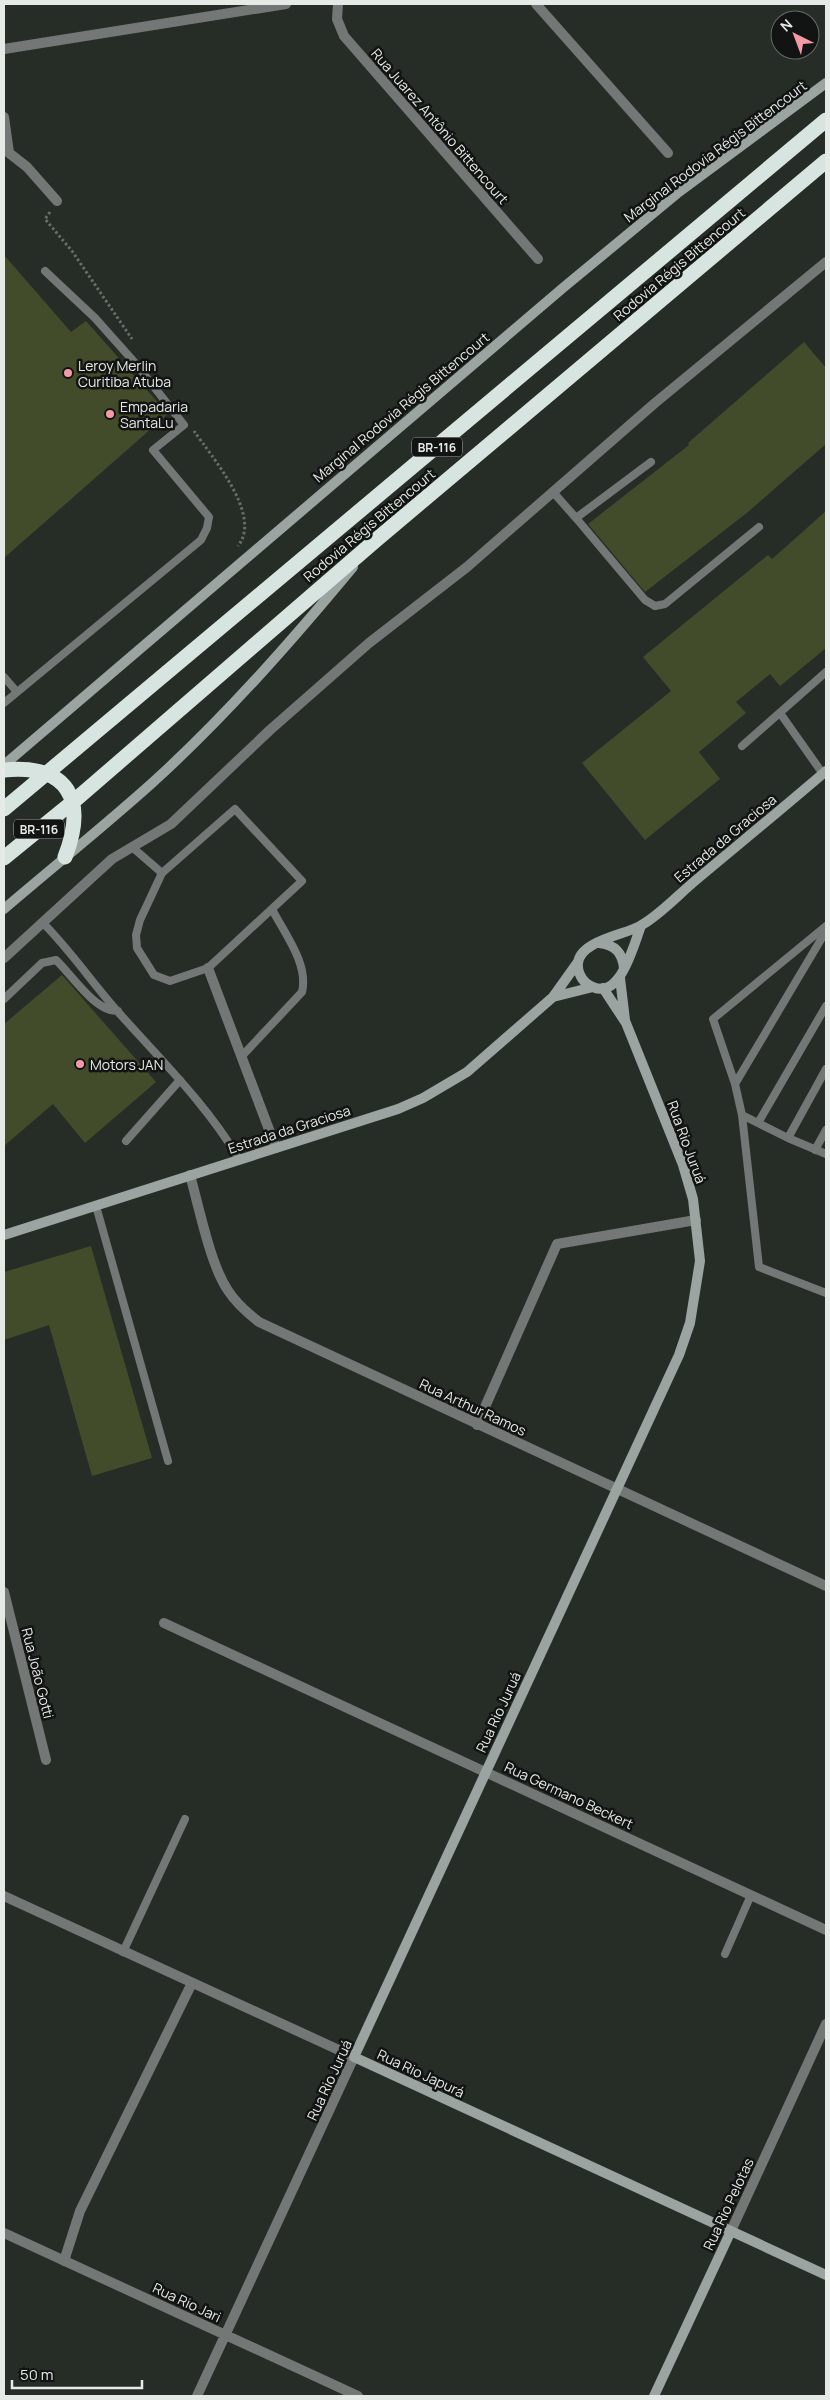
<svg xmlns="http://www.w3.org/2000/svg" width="830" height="2400" font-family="Manrope,sans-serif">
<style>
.building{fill:#424b2a}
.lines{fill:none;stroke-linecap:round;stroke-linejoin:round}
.path{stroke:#676d68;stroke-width:3;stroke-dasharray:2.5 2.5;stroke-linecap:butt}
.lane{stroke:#737876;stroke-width:8}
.street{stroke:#737876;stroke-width:10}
.secondary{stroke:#9ba4a1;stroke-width:10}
.highway{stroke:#d7e4e0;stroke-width:15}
.poi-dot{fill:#f49aa5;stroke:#111412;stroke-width:2}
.labels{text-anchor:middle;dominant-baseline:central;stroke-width:5;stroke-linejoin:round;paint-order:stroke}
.shield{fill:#111412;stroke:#a5aaa6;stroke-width:1}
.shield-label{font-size:12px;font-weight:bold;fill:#e5eae6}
.street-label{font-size:14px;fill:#e5eae6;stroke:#111412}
.poi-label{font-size:14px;fill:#e5eae6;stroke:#111412;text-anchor:start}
</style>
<rect width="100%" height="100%" fill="#262d27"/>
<path class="building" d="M4 255 71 332 86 321 168 414 4 558Z
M804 342 826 368V444L748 512 645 592 588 524 689 445 688 443Z
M826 511V648L780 686 770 674 736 702 746 713 699 752 720 779 645 840 582 763 671 691 643 657 768 555 772 559Z
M62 975 156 1082 85 1143 53 1104 4 1146V1024Z
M91 1246 152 1458 92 1476 49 1325 4 1340V1272Z"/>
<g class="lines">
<path class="path" d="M50 212 45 219 72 251 132 339
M194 431C211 456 263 515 238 546"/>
<path class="lane" d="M553 492 576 518 651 462
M576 518 645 600 655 606 665 604 759 527
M4 677 17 692
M4 703 201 540 207 528 209 517 153 450 184 425 136 364 95 318 45 271
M780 713 823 774
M742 746 826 672
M132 847 162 873 235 809 302 881 208 968 170 981 154 975 137 948 136 935 140 920 162 873
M43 923C71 951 93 984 119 1013 161 1060 207 1105 239 1159
M4 999 42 963 56 960C72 975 96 1013 118 1011
M242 1056 302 992C309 964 284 933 272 909
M735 1084 826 931
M742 1115 735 1084 713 1019 826 926
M758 1123 826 1006
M788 1138 826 1069
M126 1141 180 1080
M815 1150 826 1130
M826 1154 788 1138 742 1115 759 1267 826 1293
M96 1206 168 1461
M123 1952 185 1819
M725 1954 751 1895"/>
<path class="street" d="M338 4 337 19 344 36 538 259
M536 4 668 153
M4 49 286 4
M4 117 9 153
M4 149 27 167 57 201
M4 958 112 859 171 824 270 730 369 643 467 567 655 403 826 262
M208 968 276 1148
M190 1175C199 1207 210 1263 227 1289 235 1302 246 1312 259 1322L826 1586
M477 1425 557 1244 696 1220
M4 1592 46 1760
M164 1623 826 1930
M4 1896 354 2057 197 2396
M731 2231 826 2024
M4 2233 358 2396
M64 2261 80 2211 192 1983"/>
<path class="secondary" d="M4 765 564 287 679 192 826 83
M4 909C53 867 103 827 151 784 224 718 290 643 353 567
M641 926C633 946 619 1008 586 983 581 979 577 970 578 963 580 941 624 935 640 926 659 916 679 894 696 880 739 844 783 808 826 771
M599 943C615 945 622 952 624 968
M620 978 625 1020
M603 988 626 1023 683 1165 693 1199 700 1261 690 1323 679 1355 354 2057 826 2275
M553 997 593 987
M4 1235 398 1109 423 1098 467 1072 553 997 578 962
M654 2396 731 2231"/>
<path class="highway" d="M4 770C69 764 87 800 65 857
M4 809 826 120
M4 858 74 801 376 540 826 161"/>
</g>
<g class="poi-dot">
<circle cx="68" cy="373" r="5"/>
<circle cx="110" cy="414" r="5"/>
<circle cx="80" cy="1064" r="5"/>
</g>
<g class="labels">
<g class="shield">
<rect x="412" y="437.5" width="50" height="19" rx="4"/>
<rect x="14" y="819.5" width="50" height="19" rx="4"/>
</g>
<g class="shield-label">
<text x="437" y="447">BR-116</text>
<text x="39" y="829">BR-116</text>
</g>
<g class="street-label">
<text transform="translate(440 126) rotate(49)">Rua Juarez Antônio Bittencourt</text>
<text transform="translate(715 151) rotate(-37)">Marginal Rodovia Régis Bittencourt</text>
<text transform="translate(679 264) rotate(-40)">Rodovia Régis Bittencourt</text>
<text transform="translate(401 407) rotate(-40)">Marginal Rodovia Régis Bittencourt</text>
<text transform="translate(369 525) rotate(-40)">Rodovia Régis Bittencourt</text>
<text transform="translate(725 838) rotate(-40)">Estrada da Graciosa</text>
<text transform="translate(289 1129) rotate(-18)">Estrada da Graciosa</text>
<text transform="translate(687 1142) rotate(70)">Rua Rio Juruá</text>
<text transform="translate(473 1407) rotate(25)">Rua Arthur Ramos</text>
<text transform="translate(38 1673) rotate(76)">Rua João Gotti</text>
<text transform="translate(498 1712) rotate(-65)">Rua Rio Juruá</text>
<text transform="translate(569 1795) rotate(25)">Rua Germano Beckert</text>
<text transform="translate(421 2073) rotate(25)">Rua Rio Japurá</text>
<text transform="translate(329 2080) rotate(-65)">Rua Rio Juruá</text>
<text transform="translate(728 2204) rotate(-65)">Rua Rio Pelotas</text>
<text transform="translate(187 2302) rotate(25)">Rua Rio Jari</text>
</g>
<g class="poi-label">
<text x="78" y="365">Leroy Merlin<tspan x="78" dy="16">Curitiba Atuba</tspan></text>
<text x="120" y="406">Empadaria<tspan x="120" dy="16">SantaLu</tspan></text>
<text x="90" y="1064">Motors JAN</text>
</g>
</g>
<rect width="830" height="2400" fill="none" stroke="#e5eae6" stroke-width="10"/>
<g transform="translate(795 35) rotate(318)"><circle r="24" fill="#111412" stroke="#666a67"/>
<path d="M0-4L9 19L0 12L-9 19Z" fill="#f49aa5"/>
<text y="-8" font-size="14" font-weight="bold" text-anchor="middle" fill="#e5eae6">N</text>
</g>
<path d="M12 2380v8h130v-8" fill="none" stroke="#e5eae6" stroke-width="2.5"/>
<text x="20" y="2380" font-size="15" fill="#e5eae6" stroke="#111412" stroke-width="4" paint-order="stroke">50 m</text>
</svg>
